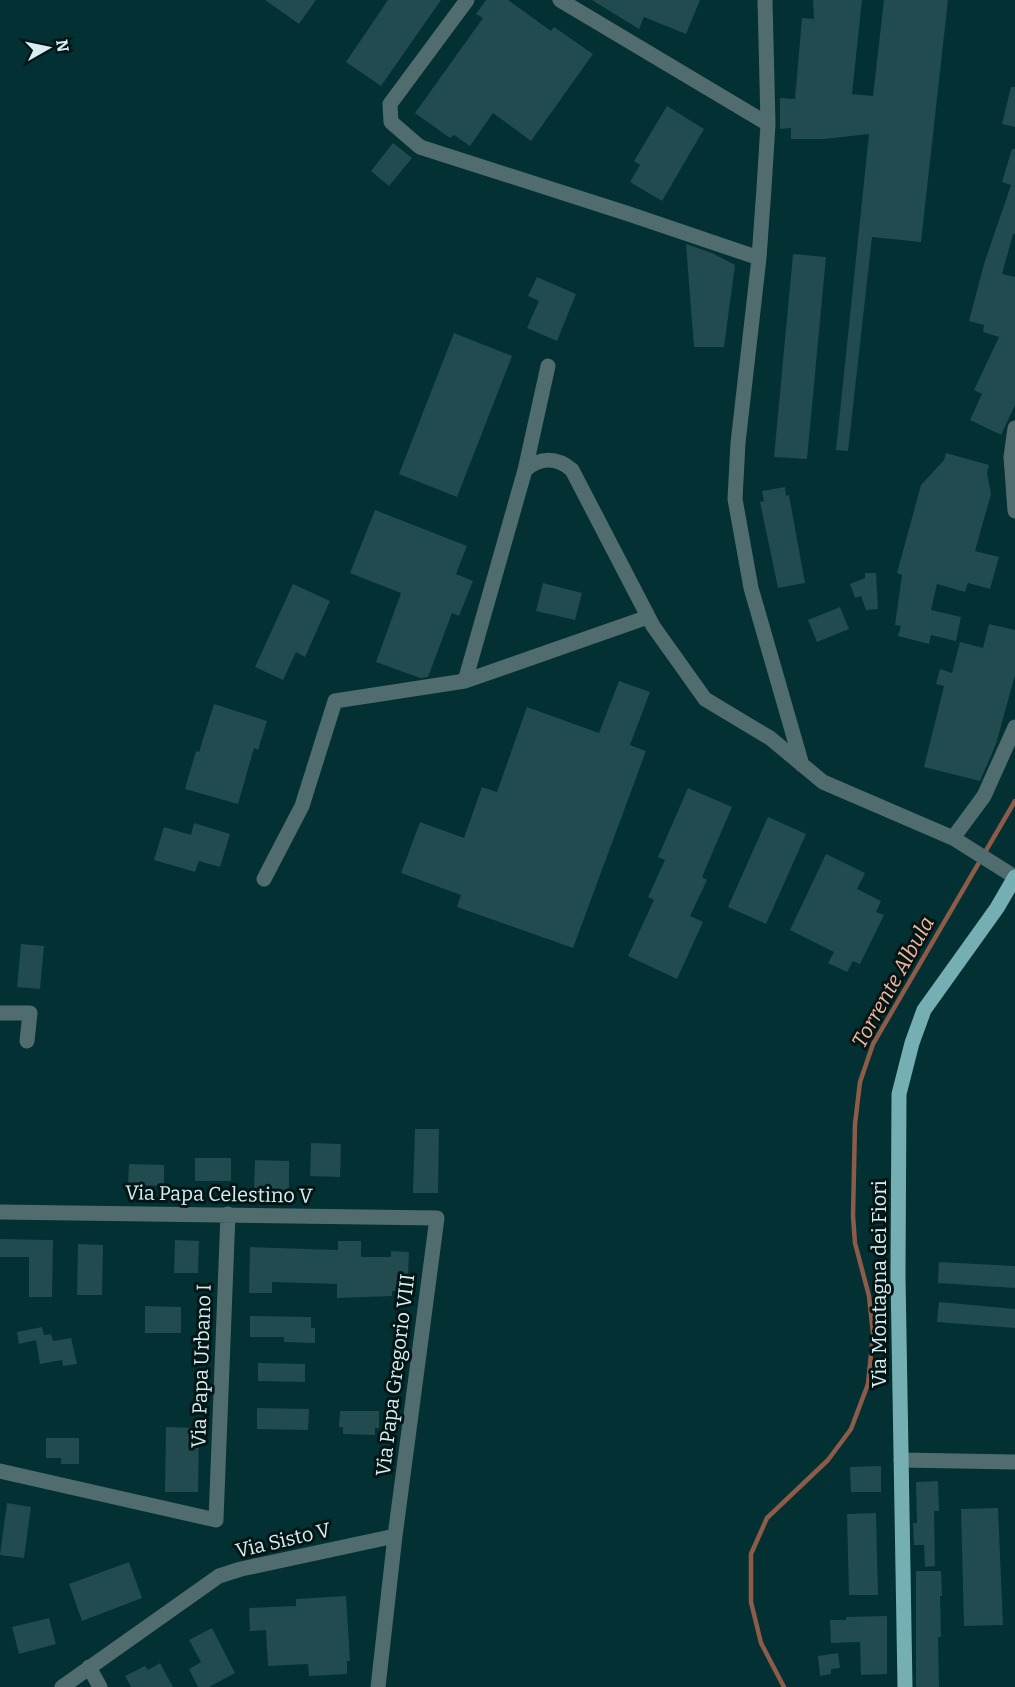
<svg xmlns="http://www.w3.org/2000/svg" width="1015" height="1687" font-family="Bitter,serif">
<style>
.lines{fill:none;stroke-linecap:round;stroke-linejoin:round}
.stream{stroke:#8c5c49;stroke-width:4.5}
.building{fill:#214b4e}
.minor{stroke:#516c6e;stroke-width:15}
.major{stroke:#76afb3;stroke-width:15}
.labels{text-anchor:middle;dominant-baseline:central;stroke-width:6;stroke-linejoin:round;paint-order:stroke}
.street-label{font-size:20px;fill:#d8eef0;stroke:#041516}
.water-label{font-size:21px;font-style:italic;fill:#f5b79e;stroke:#041516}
</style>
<rect width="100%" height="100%" fill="#023033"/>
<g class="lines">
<path class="stream" d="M784 1687 761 1643 751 1602V1554L767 1518 828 1460 851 1429 868 1384 873 1334 869 1296 855 1243 853 1216 855 1124 860 1082 873 1044 1015 801"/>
</g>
<path class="building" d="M265 0H316L299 24Z
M388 0H441L381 86 346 62Z
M486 0H508L551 31 554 27 593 54 531 141 493 113 470 146 454 135 450 138 415 113 483 18 476 14Z
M592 0H700L686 34 644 17 639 29Z
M813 0H862L852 94 873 96 884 0H948L921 242 872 237 848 451 836 450 869 134 824 139H791V128L780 129V98L795 99 802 18 814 19Z
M1011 87H1015V127L1002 124Z
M667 106 704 129 662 201 630 182 640 165 634 161Z
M393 143 412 158 389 186 371 171Z
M1012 149H1015V234H1013L1002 274 1015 277V405L1001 435 970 420 982 394 974 390 999 337 983 332 984 325 969 321 984 264 1011 185 1002 182Z
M686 244 712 253 735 265 724 347H694Z
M793 254 826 257 807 459 774 457Z
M537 277 576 294 557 341 527 328 539 301 528 296Z
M454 333 512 356 457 497 399 474Z
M946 453 989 465 987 473 991 494 975 551 999 557 990 589 968 583 965 592 937 584 931 610 961 617 956 641 931 635 929 644 898 636 901 626 895 625 902 575 897 573 921 485 944 460Z
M785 487 786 496 789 495 805 583 778 588 760 502 764 501 762 491Z
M375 510 467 546 456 574 473 581 459 616 452 613 428 677 420 678 376 662 401 593 350 573Z
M865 573H876L878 609 866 610 861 596 855 598 850 584 865 578Z
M543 583 582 593 575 620 536 611Z
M293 584 330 601 305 657 296 652 283 680 255 667Z
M840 607 849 629 817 642 808 620Z
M989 624 1015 630V675L996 744 980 781 924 767 944 686 936 684 940 669 952 673 960 642 983 648Z
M619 681 650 692 630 745 646 751 573 948 457 907 461 895 401 873 420 822 464 838 482 787 497 792 527 707 599 733Z
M214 704 267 721 258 750 254 748 238 804 185 789 196 751 199 752Z
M688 788 732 807 702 877 707 880 690 916 703 922 677 979 628 956 654 900 648 897 665 860 658 857Z
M768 817 806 834 766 924 728 907Z
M194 823 230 834 220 867 199 861 195 872 154 860 164 827 191 835Z
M826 854 865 873 857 889 881 901 876 912 884 915 860 964 853 961 847 972 828 963 834 952 790 930Z
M21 944 44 946 40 989 17 987Z
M415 1129H439L438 1193H413Z
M311 1143 341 1144 340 1177 310 1176Z
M195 1158H231V1181H195Z
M255 1160 289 1161V1191L254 1190Z
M129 1164 164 1165V1186L128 1185Z
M0 1239 53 1240 52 1297H29V1257H0Z
M175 1240 199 1241 198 1273H174Z
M338 1241H361V1257H391V1251L409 1252 408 1278 405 1277V1291H392V1296L337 1298V1284L272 1282V1293H249L250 1247 338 1250Z
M78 1244 103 1245 102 1295H77Z
M939 1262 1015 1266V1288L938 1283Z
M939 1302 1015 1309V1328L937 1322Z
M145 1306 181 1307V1333H145Z
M250 1316 311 1317V1328H315V1343L284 1342V1337H250Z
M42 1327 44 1335 51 1334 53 1341 71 1338 77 1364 63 1366 62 1360 40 1364 36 1340 19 1344 17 1332Z
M258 1363 305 1364V1382L258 1381Z
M257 1408 309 1409 308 1430 257 1429Z
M340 1411H379V1428H375V1435L343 1434V1427H339Z
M166 1427 199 1428 198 1492H165Z
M46 1438H79V1464H61V1458H46Z
M881 1466V1492H851L850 1467Z
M938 1481 939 1511H934L935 1566 925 1567 924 1545H914L913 1523H917L916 1482Z
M7 1503 31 1507 24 1558 0 1555Z
M998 1508 1003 1625 964 1626 961 1509Z
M876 1513 878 1595H849L847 1514Z
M129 1562 142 1598 82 1621 69 1584Z
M916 1571H941L942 1596H940L941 1637H938L939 1687H916Z
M346 1596 350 1661H347V1674L309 1676 308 1664 268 1666 266 1630 250 1631 249 1608 296 1606V1599Z
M887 1616V1674L861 1675 860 1642 831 1643 830 1620H846V1617Z
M49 1618 56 1644 19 1654 12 1627Z
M212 1628 235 1673 209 1687H198L189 1669 201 1662 189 1640Z
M838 1653 840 1668 831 1669V1674L820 1676 818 1656Z
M160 1663 173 1687H131L125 1676 145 1666 148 1670Z"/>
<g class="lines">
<path class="minor" d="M467 0 390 104 391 122 420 147 629 214 759 258
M560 0 768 124
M765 0 768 124 764 188 759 258 738 443 735 499 751 588 802 765
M1015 428 1011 457 1015 511
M525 470C540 457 557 457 572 470L653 626 705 699 770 738 823 782 953 838 1015 877
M465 681 525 470 548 366
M953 838 984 796 1015 727
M264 879 302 806 335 701 465 681 648 617
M0 1013H30L27 1041
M0 1212 437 1218 395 1536 378 1687
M901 1460 1015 1462
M0 1471 216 1520 228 1214
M89 1667 100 1687
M62 1687 219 1576 241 1569 395 1536"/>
<path class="major" d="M905 1687 898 1276 899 1094 912 1043 924 1010 997 908 1015 877"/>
</g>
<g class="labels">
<g class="street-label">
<text transform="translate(219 1194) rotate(1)">Via Papa Celestino V</text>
<text transform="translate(879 1284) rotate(-90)">Via Montagna dei Fiori</text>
<text transform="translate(201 1366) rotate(-88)">Via Papa Urbano I</text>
<text transform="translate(395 1375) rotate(-83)">Via Papa Gregorio VIII</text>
<text transform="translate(283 1540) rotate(-13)">Via Sisto V</text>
</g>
<g class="water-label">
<text transform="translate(893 982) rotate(-61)">Torrente Albula</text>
</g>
</g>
<g transform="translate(48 48) rotate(81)" stroke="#041516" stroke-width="4.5" paint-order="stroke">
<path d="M0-4.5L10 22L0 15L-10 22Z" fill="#d8eef0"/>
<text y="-9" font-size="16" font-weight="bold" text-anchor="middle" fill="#d8eef0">N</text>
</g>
</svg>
